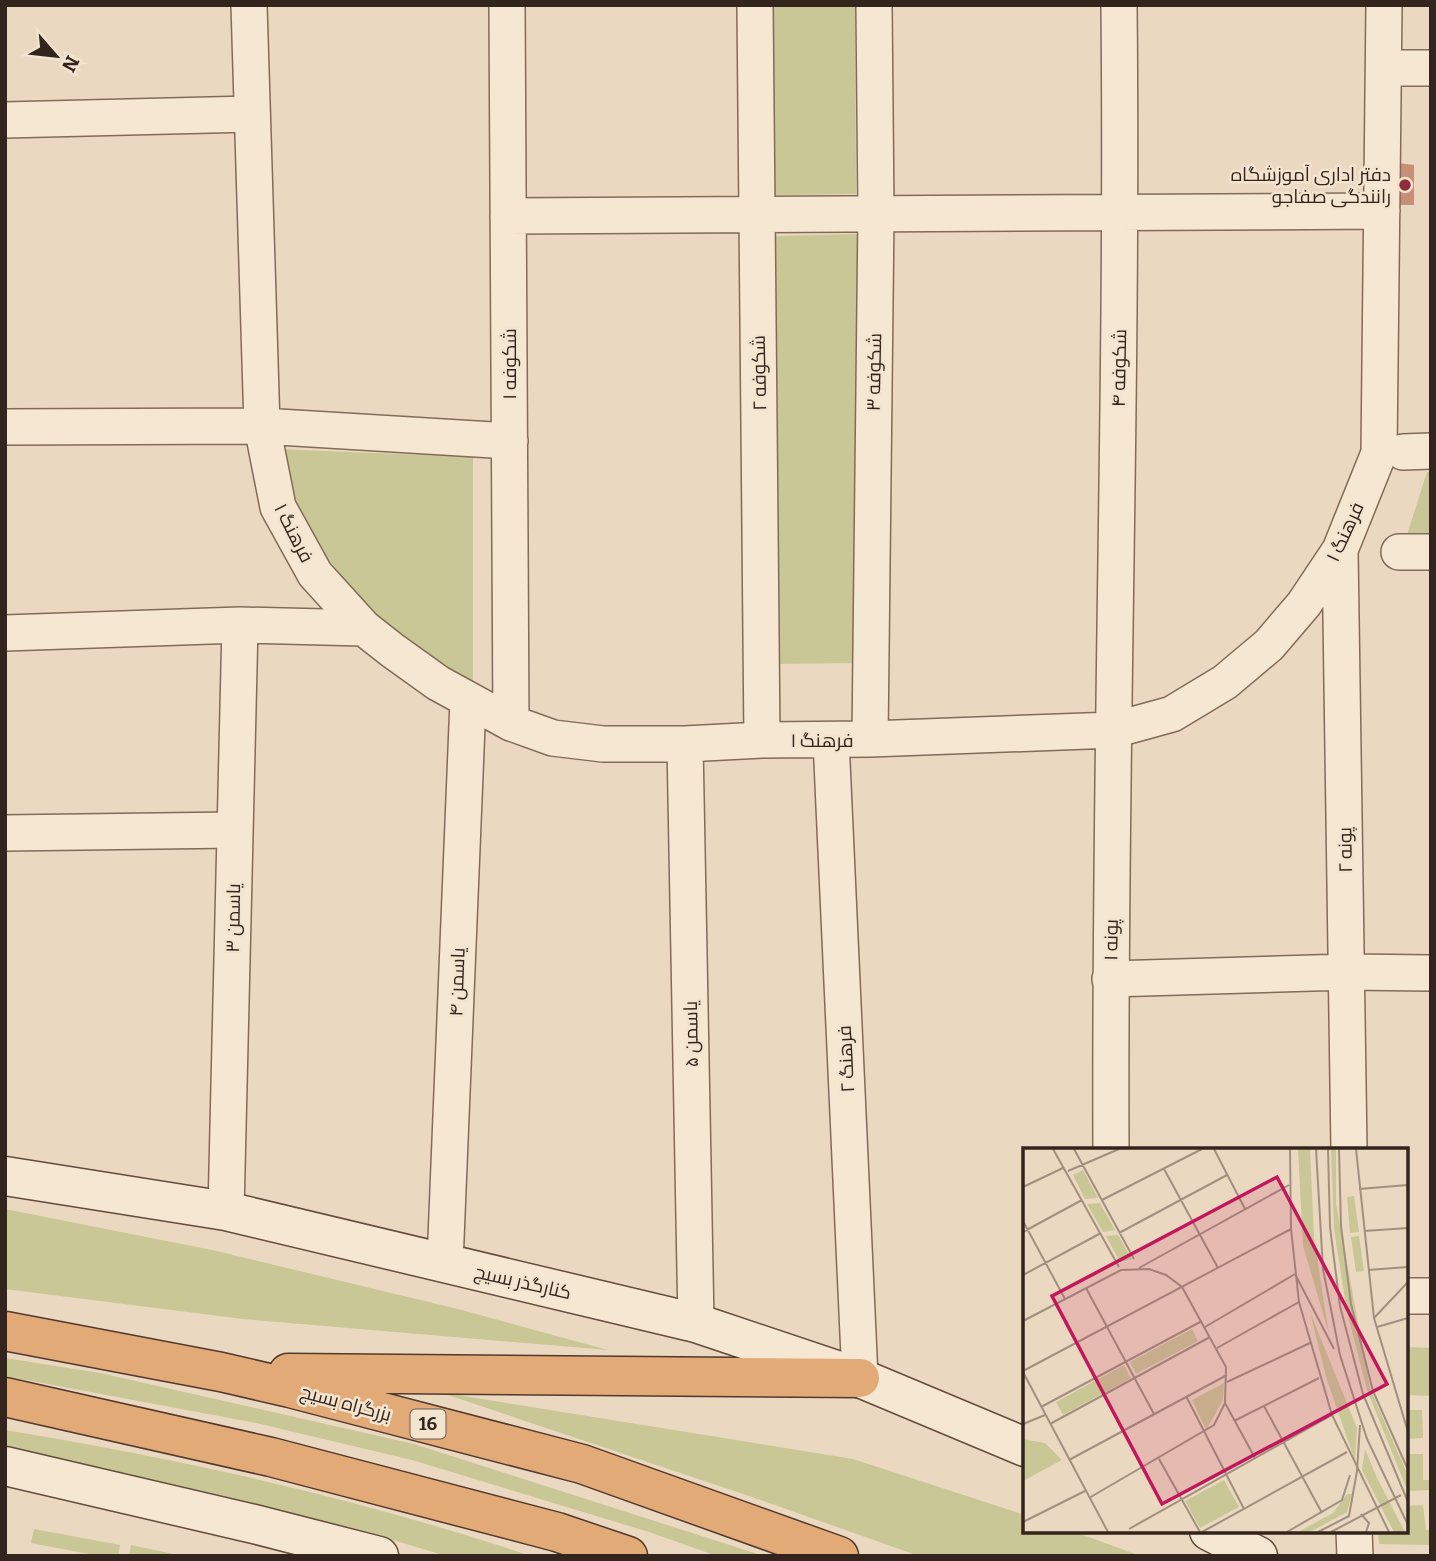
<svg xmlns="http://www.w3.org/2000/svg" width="1436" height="1561" font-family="Bitter,Cairo,serif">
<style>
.green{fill:#c8c795}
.building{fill:#c78e78}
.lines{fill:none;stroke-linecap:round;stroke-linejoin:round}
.minor-casing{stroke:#836a59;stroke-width:38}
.secondary-casing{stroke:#654b3d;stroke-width:41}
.trunk-casing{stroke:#51392e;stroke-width:41}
.minor{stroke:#f6e7d3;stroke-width:35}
.secondary{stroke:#f6e7d3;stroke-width:38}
.trunk{stroke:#e2aa77;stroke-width:38}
.poi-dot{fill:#8f2d3b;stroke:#f3e4cf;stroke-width:2.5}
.labels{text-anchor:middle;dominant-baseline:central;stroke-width:5;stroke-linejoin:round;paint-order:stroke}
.shield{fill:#f3e4cf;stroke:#6d5e52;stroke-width:2}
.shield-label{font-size:18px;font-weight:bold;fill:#33251d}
.poi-label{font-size:19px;fill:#33251d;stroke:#f3e4cf;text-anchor:end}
.street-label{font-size:19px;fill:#33251d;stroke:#f3e4cf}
.inset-road{fill:none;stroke:#a1907f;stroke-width:2}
.view{fill:#c2185b;fill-opacity:0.15;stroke:#c2185b;stroke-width:3.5}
.inset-edge{fill:none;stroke:#33251d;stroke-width:3.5}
</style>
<rect width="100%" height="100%" fill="#ebd8c0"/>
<path class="green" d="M769 5H855L856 194 771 195Z
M858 234 860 663 775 664 774 236Z
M276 449 473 457V682C444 665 414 649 387 628 378 620 370 609 362 600 322 556 291 507 276 449Z
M1427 472H1431V537L1406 538Z
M5 1209 212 1250 458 1309 608 1350 243 1319 5 1289Z
M1406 1347 1431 1348V1396L1406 1395Z
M5 1358 100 1373 414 1444 764 1556H717L649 1532 412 1460 256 1423 5 1376Z
M439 1392 853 1459 1025 1515V1531H1072L1141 1556H919L749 1496Z
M1406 1410H1422L1423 1438 1406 1439Z
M5 1430C182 1459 361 1499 531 1556H446L370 1533 5 1453Z
M1406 1454H1423V1480H1431V1490L1406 1491Z
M1423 1505 1426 1530H1431V1545L1379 1544 1378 1531H1406V1506Z
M34 1529 120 1545 118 1556H99L31 1543Z
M131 1545 183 1556H129Z"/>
<path class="building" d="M1397 163 1414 165V205H1397Z"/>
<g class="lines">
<g class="minor-casing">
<path id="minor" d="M249 5 262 426 278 507 315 574 364 628 392 650 438 683 511 723 553 738 603 744H685L762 740 870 739 1114 730 1172 714 1225 682 1269 645 1304 604 1340 550 1379 453 1384 5
M507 5 511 723
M755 5 762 740
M1384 68H1431
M5 120 251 114
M508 216 1382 211
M5 427 262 426 510 441
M1403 452 1431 451
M1340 550 1349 1150
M1399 552H1431
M5 633 240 625 364 628
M870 739 876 214 874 5
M831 740 860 1378
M685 744 696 1323
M5 833 234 830
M1110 979 1347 972 1431 973
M1111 1150C1109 768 1123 387 1119 5
M226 1211 240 625
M445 1263 468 701
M1406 1296H1431
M1354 1531 1355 1556"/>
</g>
<g class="secondary-casing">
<path id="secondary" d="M5 1176 226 1211 696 1323 860 1378 1025 1447
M5 1466 254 1524 379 1556
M1209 1531 1258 1556"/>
</g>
<g class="trunk-casing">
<path id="trunk" d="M5 1331 221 1372 290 1388 582 1464 839 1556
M288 1373 860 1378
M5 1397 271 1457 557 1532 628 1556"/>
</g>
<use href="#minor" class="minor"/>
<use href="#secondary" class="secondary"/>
<use href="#trunk" class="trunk"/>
</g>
<circle class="poi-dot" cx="1405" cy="185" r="7"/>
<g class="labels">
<rect class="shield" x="410.5" y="1409.5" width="35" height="29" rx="5"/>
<g class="shield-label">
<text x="428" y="1424">16</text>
</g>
<g class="poi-label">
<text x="1391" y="174">دفتر اداری آموزشگاه<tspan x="1391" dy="22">رانندگی صفاجو</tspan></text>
</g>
<g class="street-label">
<text transform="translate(509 364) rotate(-90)">شکوفه ۱</text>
<text transform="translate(1119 368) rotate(-89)">شکوفه ۴</text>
<text transform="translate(874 372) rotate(-89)">شکوفه ۳</text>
<text transform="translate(759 373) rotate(-91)">شکوفه ۲</text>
<text transform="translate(1345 532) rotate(-65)">فرهنگ ۱</text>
<text transform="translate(294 533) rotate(63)">فرهنگ ۱</text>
<text x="822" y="740">فرهنگ ۱</text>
<text transform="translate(1345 850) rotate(-91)">پونه ۲</text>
<text transform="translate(233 918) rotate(-89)">یاسمن ۳</text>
<text transform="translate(1111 940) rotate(-89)">پونه ۱</text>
<text transform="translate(457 982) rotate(-88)">یاسمن ۴</text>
<text transform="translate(691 1034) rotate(-91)">یاسمن ۵</text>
<text transform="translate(846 1059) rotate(-93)">فرهنگ ۲</text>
<text transform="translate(523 1282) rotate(13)">کنارگذر بسیج</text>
<text transform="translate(346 1403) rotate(15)">بزرگراه بسیج</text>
</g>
</g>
<g transform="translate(1023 1148)">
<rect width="385" height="385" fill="#ebd8c0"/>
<path d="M275 1H287L291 90 306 186 280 98ZM308 1H313V55L347 240 385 328V344L344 242 324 164 311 81ZM60 22 75 50 62 51 50 27ZM331 48 336 84 327 85 324 49ZM77 55 92 82 80 84 64 56ZM95 87 109 111 97 114 83 88ZM336 88 341 123 333 124 328 89ZM287 164 334 280 332 313 303 229ZM169 181 175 193 113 226 107 214ZM101 217 108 230 40 267 33 254ZM201 235 200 252 183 282 169 252ZM0 291 22 295 39 312 0 333ZM342 301 354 330 382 384H371L339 322ZM201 332 216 359 177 380 162 353ZM324 346H329L324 364 287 384H275L310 365Z" fill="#c8c795"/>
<path class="inset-road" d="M30 1 96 119M51 1 111 111M191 1 222 61M267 1 268 81 276 154 309 267 366 384M293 1 300 121 317 207 344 291 385 377M305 1 307 79 317 158 340 246 385 354M316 1 318 78 328 156 350 243 385 322M333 1 351 170 385 284M141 21 195 120M45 23 96 1M0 39 40 20M336 41 385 37M79 52 179 1M0 73 42 151M341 83 385 80M0 84 59 52M96 85 204 27M116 120 266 37M345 122 385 119M272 126 311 201M0 127 78 85M63 140 131 266M351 170 385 134M0 173 98 122 126 121 143 127 159 139 203 219 202 255 191 277 66 350M182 179 272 126M354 179 385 170M194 200 276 154M0 223 268 81M0 224 85 384M204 234 287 195M163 248 221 361M202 255 232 310M241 258 299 365M18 259 179 173M211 273 296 230M0 276 22 267M27 276 187 189M136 311 177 384M46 312 204 227M334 323 337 277M338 366 346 375 343 384M0 374 62 343M106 381 309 267M179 384 324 304M264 384 319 352 327 327M295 384 326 368 334 323M308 384 378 347"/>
<path class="view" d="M254 29 364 236 139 356 29 148Z"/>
<rect width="385" height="385" class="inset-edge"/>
</g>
<rect width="1436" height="1561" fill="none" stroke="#33251d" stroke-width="14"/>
<g transform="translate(56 56) rotate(118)" stroke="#f3e4cf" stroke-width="5" paint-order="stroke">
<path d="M0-5L12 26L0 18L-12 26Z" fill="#33251d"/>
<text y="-10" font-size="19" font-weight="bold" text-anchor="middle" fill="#33251d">N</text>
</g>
</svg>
